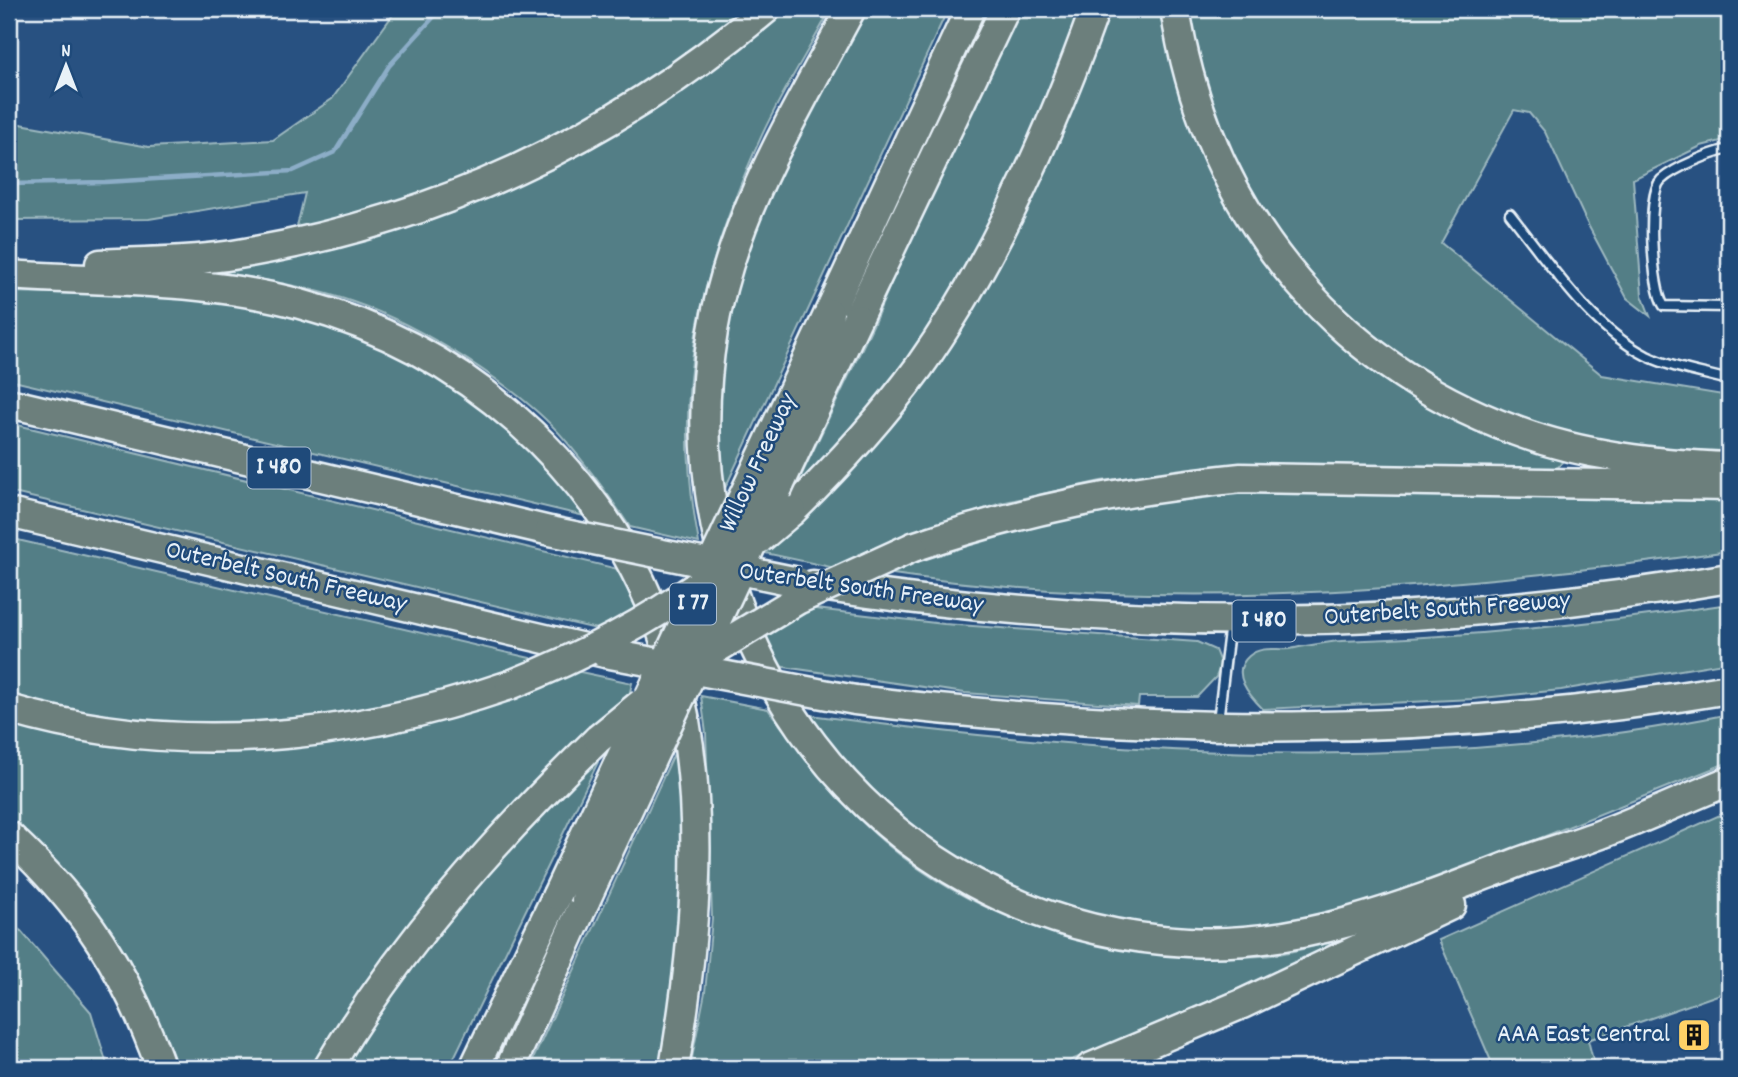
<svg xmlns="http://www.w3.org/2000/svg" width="1738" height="1077" font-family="Dekko,sans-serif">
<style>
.green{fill:#527e86;stroke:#9db8bf;stroke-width:2}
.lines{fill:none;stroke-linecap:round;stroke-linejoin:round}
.stream{stroke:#8cadc7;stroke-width:4.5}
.service-casing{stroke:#e8f1f8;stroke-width:13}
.motorway-casing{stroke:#e8f1f8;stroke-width:33}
.service{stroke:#1f4a7a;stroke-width:8}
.motorway{stroke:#6c7f7c;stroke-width:28}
.motorway-bridge-casing{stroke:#e8f1f8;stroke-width:33;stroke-linecap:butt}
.motorway-bridge{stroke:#6c7f7c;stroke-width:28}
.labels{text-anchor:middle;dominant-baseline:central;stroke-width:5;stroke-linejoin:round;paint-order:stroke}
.shield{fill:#1f4a7a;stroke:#acbfd2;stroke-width:2}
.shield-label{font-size:24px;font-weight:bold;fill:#e8f1f8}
.street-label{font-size:26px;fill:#e8f1f8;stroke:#1f4a7a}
.poi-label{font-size:26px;fill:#e8f1f8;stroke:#1f4a7a;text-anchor:end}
</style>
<rect width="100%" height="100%" fill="#285181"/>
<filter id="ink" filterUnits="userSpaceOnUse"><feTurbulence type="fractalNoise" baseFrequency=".0143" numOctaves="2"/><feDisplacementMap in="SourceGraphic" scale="14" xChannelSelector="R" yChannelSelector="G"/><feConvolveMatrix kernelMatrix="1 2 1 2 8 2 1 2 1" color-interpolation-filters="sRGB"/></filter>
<g filter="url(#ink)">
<path class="green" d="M397 9H766L578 141 293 243 305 193 149 219 9 220V122L149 147 273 140 332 99Z
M774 9H831C808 51 782 92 762 135 699 273 670 391 699 543L630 527C610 497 589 468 566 441 520 387 420 325 353 302 302 284 249 278 197 268L411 222Z
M863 9H948L721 497 716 451 728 309 761 209Z
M1019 9H1084L1065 58 993 223 918 355 792 495 874 323 927 199Z
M1108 9H1163C1170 51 1178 92 1193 132 1230 237 1325 356 1427 404 1471 425 1520 440 1565 458L1556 470 1210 468 1101 481 1001 503 912 534 835 568 765 553 843 480 911 397Z
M1175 9H1729V139L1701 146 1633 179 1642 295 1650 316 1627 298 1587 223 1545 132 1529 113 1514 110 1441 243 1602 375 1729 396V467L1642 460 1425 389 1264 238Z
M9 292C217 296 366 296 529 446 553 467 572 494 593 518L9 380Z
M9 423 622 570 640 611 605 631 9 492Z
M1298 488 1729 495V551C1448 590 1161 615 879 572L968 540 1158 497Z
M9 538 530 658 538 662 500 679 354 718 156 727 9 700Z
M1729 604V662L1561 690 1473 699 1263 709C1250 696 1229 673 1249 656 1263 644 1279 652 1295 648 1312 645 1325 642 1342 641 1471 637 1601 623 1729 604Z
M807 608 944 624 1197 642 1215 650 1221 665 1216 677 1197 697H1139L1138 706 965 693 777 666 762 633Z
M571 670 632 683 629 696C565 759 494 819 437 889 391 946 351 1007 310 1068H174C142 984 116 933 54 867 40 851 26 835 9 821V722L165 749 257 750 330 743Z
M701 696 768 709C803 756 838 802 883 841 987 930 1127 964 1261 956 1284 955 1307 947 1329 943L1331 949 1053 1068H690L705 992 712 919 706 733Z
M1729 714V762L1414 889 1283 924 1199 930 1109 920 1025 894 971 869 880 805 839 761 810 715C1114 756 1427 776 1729 714Z
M679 743 683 873 677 969 662 1068H529Z
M597 752 598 762 449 1068H336L491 863Z
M1729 811V991L1588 1040 1595 1068H1494L1439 940Z
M9 923 21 931 91 1012 108 1068H9Z"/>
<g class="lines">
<path class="stream" d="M9 184 105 182 293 171 335 152 389 66 441 9"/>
<g class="service-casing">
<path id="service" d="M1729 149C1711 153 1675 167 1661 180 1646 195 1652 289 1664 306L1729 307
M1510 214C1550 264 1589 326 1647 356 1672 368 1703 373 1729 380
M1218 721 1230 623"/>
</g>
<g class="motorway-casing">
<path id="motorway" d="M851 9C796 112 732 214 713 331 662 634 873 927 1188 942 1303 948 1413 903 1519 862 1547 852 1576 844 1604 833 1646 817 1687 798 1729 781
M1175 9C1206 206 1328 362 1516 431 1583 456 1658 464 1729 467
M100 264C144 261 189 262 233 255 438 221 607 142 766 9
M9 275C106 282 205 278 300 304 382 326 455 365 518 421 714 595 715 829 674 1068
M829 313 970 9
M857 319 1005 9
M9 403 550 531
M792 511C838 466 881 419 919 367 995 260 1051 132 1095 9
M9 513 605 653
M913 547C1025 509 1124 490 1241 478L1729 486
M813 585C1126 633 1417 632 1729 578
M855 700C1150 735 1435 739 1729 689
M9 709C174 758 350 740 510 685
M9 836C85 907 126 970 161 1068
M328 1068C400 945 496 838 598 739
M474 1068 557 895
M510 1068 586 899
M1090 1068 1242 1004 1451 905"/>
</g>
<use href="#service" class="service"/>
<use href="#motorway" class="motorway"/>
<g class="motorway-bridge-casing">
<path id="motorway-bridge" d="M550 531 798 582
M759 539 792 511
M605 653 855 700
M699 659 797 600 913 547
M510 685C578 658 642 626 701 583
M598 739 642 703
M557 895 829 313
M586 899 857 319"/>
</g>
<use href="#motorway-bridge" class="motorway-bridge"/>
</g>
</g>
<defs>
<g id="building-square" transform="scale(1.75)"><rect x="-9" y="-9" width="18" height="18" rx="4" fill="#ffd166" stroke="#1f4a7a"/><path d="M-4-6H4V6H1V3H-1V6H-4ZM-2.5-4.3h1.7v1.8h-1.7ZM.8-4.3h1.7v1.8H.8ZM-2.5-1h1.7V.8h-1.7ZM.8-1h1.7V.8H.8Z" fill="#111"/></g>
</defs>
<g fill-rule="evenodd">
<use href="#building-square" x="1694" y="1035"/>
</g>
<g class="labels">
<g class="shield">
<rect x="247.5" y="447.5" width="63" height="41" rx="5"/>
<rect x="670" y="583.5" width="46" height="41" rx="5"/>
<rect x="1232.5" y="600.5" width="63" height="41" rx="5"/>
</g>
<g class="shield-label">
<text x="279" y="468">I 480</text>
<text x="693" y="604">I 77</text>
<text x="1264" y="621">I 480</text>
</g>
<g class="street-label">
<text transform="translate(759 463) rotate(-65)">Willow Freeway</text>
<text transform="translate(286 578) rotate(13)">Outerbelt South Freeway</text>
<text transform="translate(861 589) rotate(8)">Outerbelt South Freeway</text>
<text transform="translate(1447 610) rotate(-4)">Outerbelt South Freeway</text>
</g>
<g class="poi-label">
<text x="1670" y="1035">AAA East Central</text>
</g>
</g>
<rect width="1738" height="1077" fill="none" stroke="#1f4a7a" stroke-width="35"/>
<rect x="18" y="18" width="1703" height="1042" fill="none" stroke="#e8f1f8" stroke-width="2.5" filter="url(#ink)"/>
<g transform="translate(66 66)" stroke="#1f4a7a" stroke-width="5" paint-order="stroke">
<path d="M0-5L12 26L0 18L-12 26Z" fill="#e8f1f8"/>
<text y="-10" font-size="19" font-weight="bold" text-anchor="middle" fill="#e8f1f8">N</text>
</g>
</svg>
